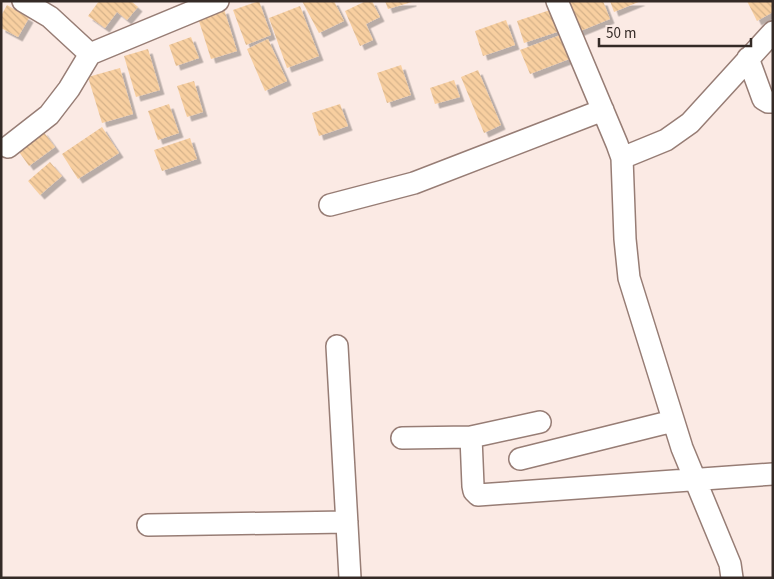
<svg xmlns="http://www.w3.org/2000/svg" width="774" height="579" font-family="'Source Sans 3',sans-serif">
<style>
.building{fill:url(#building-back-hatch);filter:url(#shadow)}
.lines{fill:none;stroke-linecap:round;stroke-linejoin:round}
.minor-casing{stroke:#977d75;stroke-width:24}
.minor{stroke:#fff;stroke-width:21}
</style>
<defs>
<pattern id="building-back-hatch" width="6" height="6" patternUnits="userSpaceOnUse" patternTransform="scale(1.25)"><rect width="6" height="6" fill="#f8cfa0"/><path d="M-1 5l2 2M0 0l6 6M5-1l2 2" fill="none" stroke="#d5b28a"/></pattern>
<filter id="shadow"><feDropShadow dx="4.5" dy="4.5" stdDeviation="0" flood-color="#0004"/></filter>
</defs>
<rect width="100%" height="100%" fill="#fbeae4"/>
<path class="building" d="M99 1H131L138 7 127 20 117 12 105 28 88 16Z
M259 1 271 35 246 45 233 10Z
M302 1H334L344 21 319 33Z
M366 1H372L380 17 366 24 373 40 360 46 345 11Z
M385 1H412V2L388 9Z
M566 1H603L610 19 578 32Z
M610 1H641L614 12Z
M747 1H773V12L757 21Z
M7 5 29 18 18 37 1 28V16Z
M300 6 319 56 287 68 269 18Z
M224 9 237 51 211 59 198 18Z
M550 10 557 32 524 43 517 21Z
M506 20 515 45 483 56 475 31Z
M563 34 572 58 530 74 520 50Z
M191 37 199 58 176 66 169 45Z
M268 39 287 81 265 91 247 49Z
M148 49 160 90 136 97 124 56Z
M401 65 411 95 387 103 377 73Z
M120 68 133 114 102 123 88 77Z
M478 70 501 125 484 133 461 77Z
M454 80 460 97 435 104 430 88Z
M194 81 203 112 187 117 177 86Z
M169 104 179 133 158 140 148 111Z
M340 104 348 126 319 136 312 113Z
M102 127 119 153 78 179 62 154Z
M43 131 55 147 29 166 17 149Z
M190 138 197 159 162 171 154 150Z
M50 162 62 176 40 195 28 181Z"/>
<g class="lines">
<g class="minor-casing">
<path id="minor" d="M23 1 50 17 90 54
M557 1 617 144 622 158 625 239 629 278 682 448 730 564 732 578
M748 58 763 99 768 102H773
M8 147 49 115 69 89 90 54 218 1
M622 158 666 140 690 123 773 32
M330 205 414 183 603 110
M337 346 350 578
M471 437 540 422
M402 438 471 437 473 486 474 491 478 495 773 474
M520 459 673 421
M148 525 347 522"/>
</g>
<use href="#minor" class="minor"/>
</g>
<rect width="774" height="579" fill="none" stroke="#342a26" stroke-width="5"/>
<path d="M599 38v8h152v-8" fill="none" stroke="#342a26" stroke-width="2.5"/>
<text x="606" y="38" font-size="15" fill="#342a26" stroke="#fbeae4" stroke-width="4" paint-order="stroke">50 m</text>
</svg>
